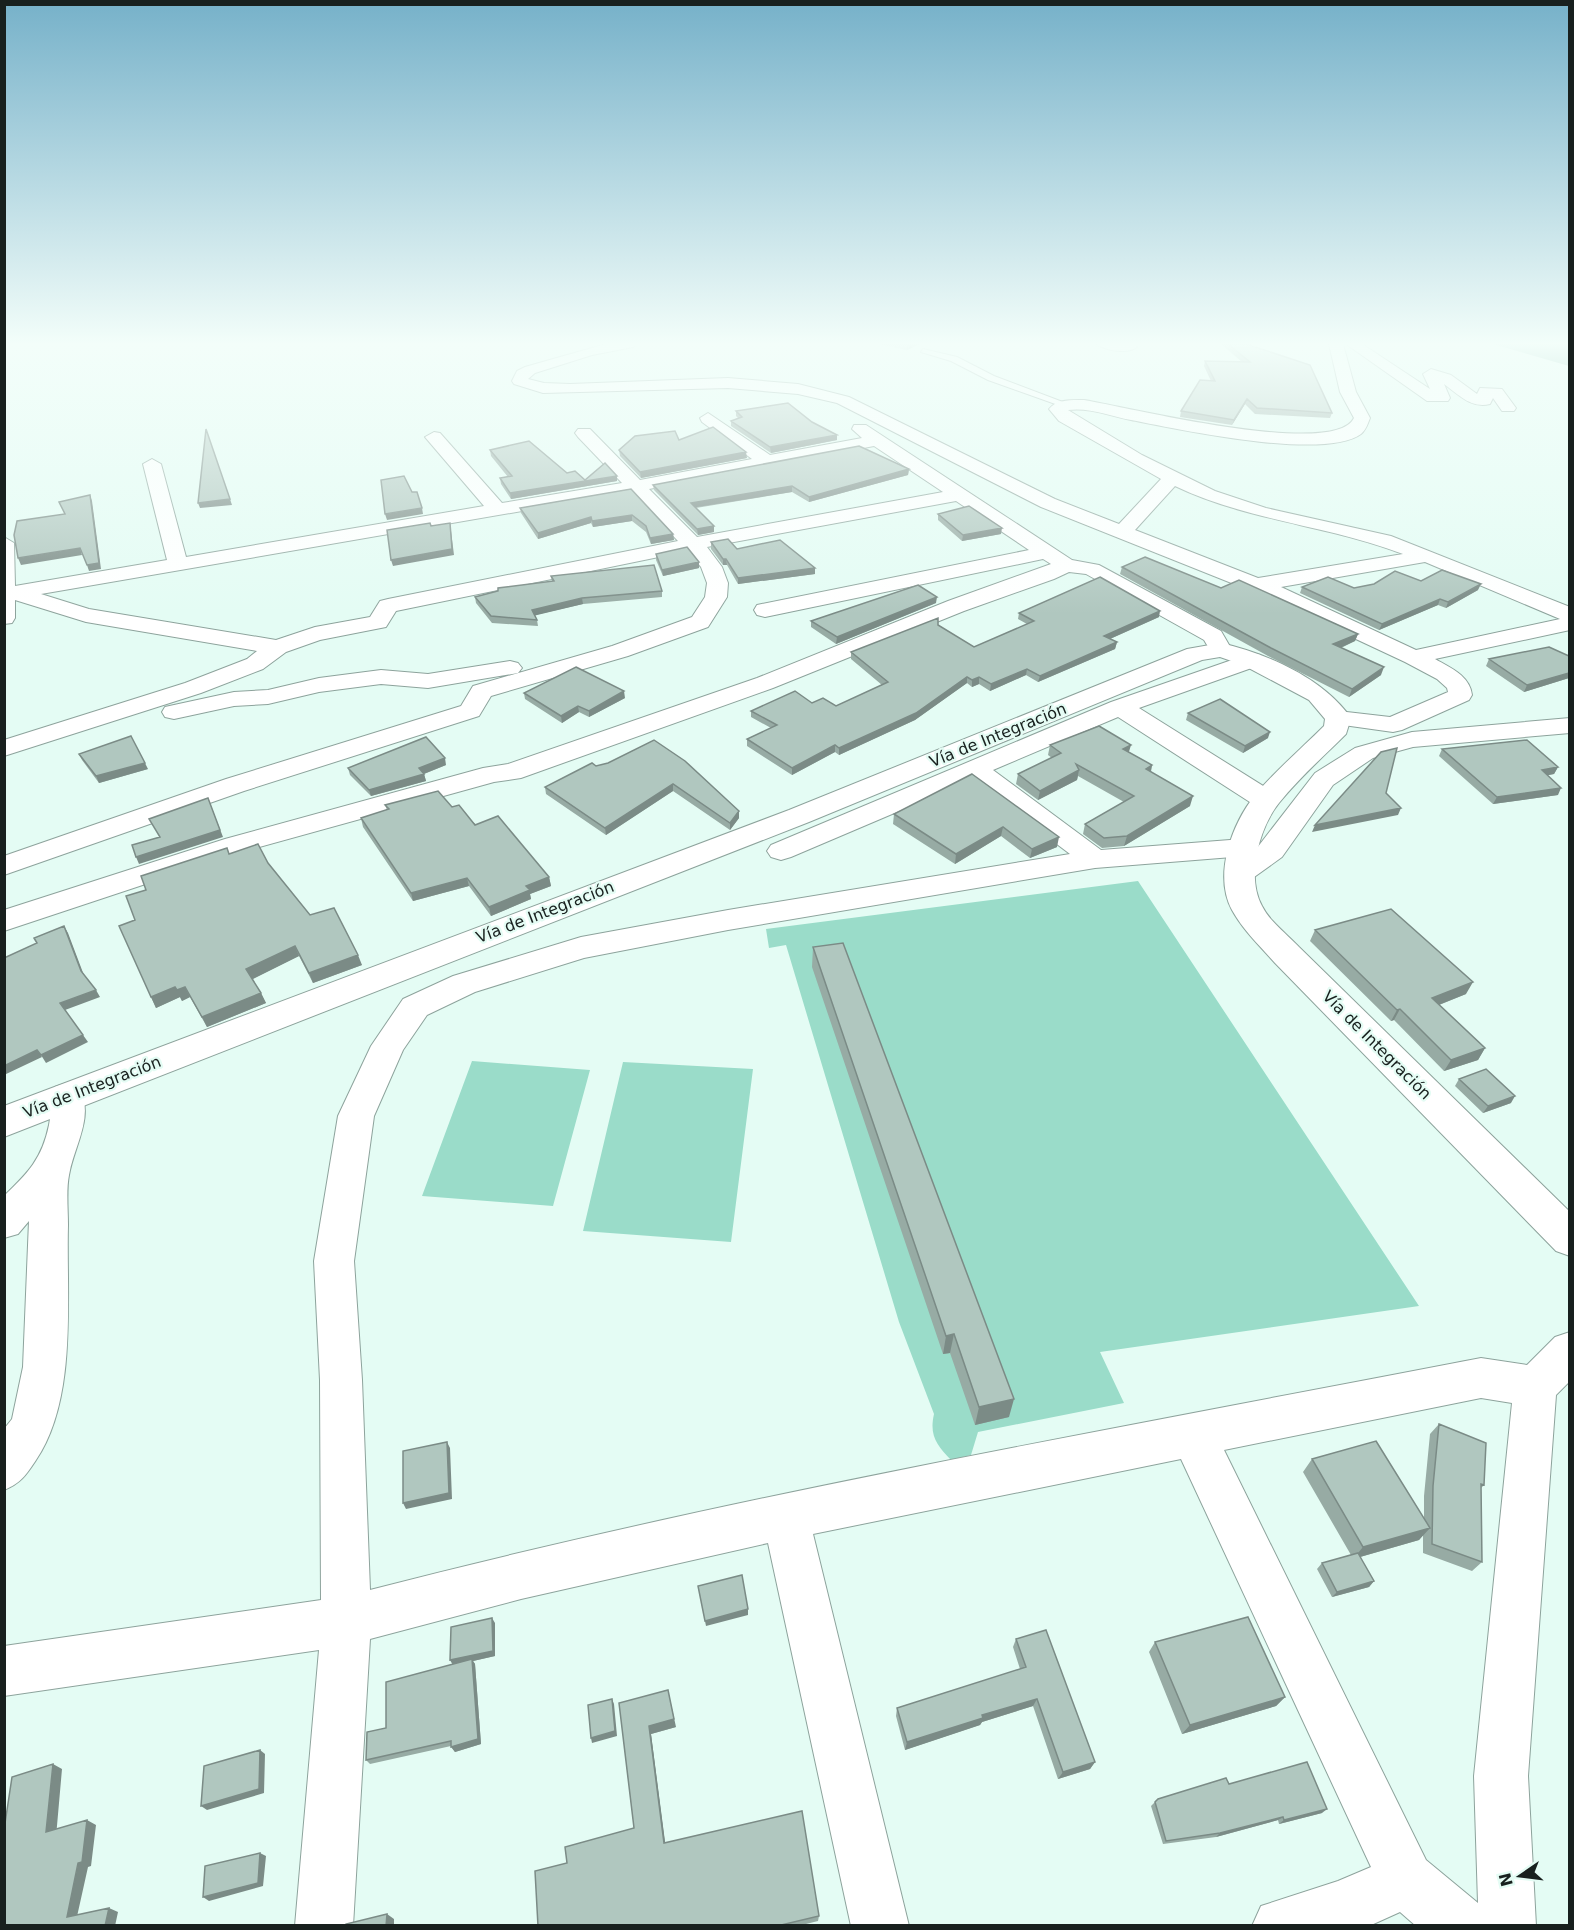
<svg xmlns="http://www.w3.org/2000/svg" width="1574" height="1930" font-family="'DejaVu Sans',sans-serif">
<style>
.green{fill:#9adcc9}
.water{fill:#6bad9b}
.lines{fill:none;stroke-linecap:round;stroke-linejoin:round}
.service-casing{stroke:#8da39c;stroke-width:2}
.minor-casing{stroke:#8da39c;stroke-width:2}
.secondary-casing{stroke:#8da39c;stroke-width:2}
.service{fill:#fff;fill-rule:evenodd}
.minor{fill:#fff;fill-rule:evenodd}
.secondary{fill:#fff;fill-rule:evenodd}
.wall{fill:#97aba4}
.shaded-wall{fill:#7b8b86}
.building{fill:#b0c7bf;stroke:#7b8b86;stroke-width:1.5}
.labels{text-anchor:middle;dominant-baseline:central;stroke-width:4.5;stroke-linejoin:round;paint-order:stroke}
.street-label{font-size:16px;fill:#18201e;stroke:#e4fcf4}
</style>
<rect width="100%" height="100%" fill="#e4fcf4"/>
<path class="green" d="M1138 881 1419 1306 1100 1352 1124 1403 978 1432 971 1455 951 1460C937 1445 929 1436 934 1414L899 1322 786 945 769 948 766 929Z
M472 1061 590 1070 553 1206 422 1196Z
M623 1062 753 1069 731 1242 583 1231Z"/>
<path class="water" d="M1493 344H1569V366L1503 347Z"/>
<g class="lines">
<g class="service-casing">
<path id="service" d="M923 349 957 357 994 376 1068 404 1061 406 988 380 951 361 921 352Z"/>
</g>
<g class="minor-casing">
<path id="minor" d="M606 344H635L633 347 592 355 535 373 528 379 544 383 570 384 728 378 798 384 849 397 1055 499 1119 524 1161 479 1059 421 1049 409C1057 399 1072 400 1084 400 1127 407 1334 459 1354 418L1340 392 1329 344H1343L1356 392 1370 418C1368 423 1366 430 1361 434 1324 461 1177 429 1131 420 1110 416 1089 407 1068 410L1142 455 1215 491 1266 508 1391 536 1570 607V630L1435 659C1451 668 1470 676 1472 695L1469 700 1402 730 1393 732 1329 723 1326 718 1329 713 1338 711 1390 717 1448 692 1447 688 1437 679 1405 662 1264 596 1041 507 837 403 798 394 728 388 543 393 514 384 512 381 517 371 525 367ZM1175 486C1248 521 1328 525 1403 554L1258 578 1135 530ZM1425 562 1560 619 1416 650 1281 587Z
M1097 344H1134L1137 347C1129 354 1105 351 1097 344Z
M1346 344H1362L1430 389 1423 374 1431 369 1451 375 1477 394 1480 388 1502 389 1516 408 1514 411H1502L1493 398 1490 404C1471 409 1458 394 1444 384L1450 398 1448 401H1427Z
M708 413 770 455 862 438 852 429 854 425H866L1072 560 1099 565 1221 631 1232 650 1229 655H1213L1204 640 1086 574 1069 572 1054 579 964 611 773 688 521 778 494 782 245 851 4 931V910L225 839 483 768 508 764 757 678 948 601 1051 564 1043 559 765 617 757 615 754 610 757 605 1029 550 956 501 707 547 722 567 728 583 727 597 708 627 628 656 491 696 479 716 244 791 4 875V856L226 779 461 706 473 686 612 646 692 617 705 597 707 583 701 567 688 551 396 611 386 627 320 640 286 652 263 669 201 693 4 756V740L185 683 247 659 257 651 86 622 15 600V618L12 623 4 624V537L14 543 15 586 167 560 143 464 152 459 161 464 186 557 484 506 425 437 434 432 440 433 502 503 622 483 578 437 575 433 578 429H590L640 480 752 459 702 422 700 418ZM874 446 943 492 697 537 649 489ZM632 492 678 541 388 599 380 601 370 617 315 627 276 640 89 609 41 594Z
M1252 653 1260 655 1264 660 1260 665 1139 708 1276 794 1280 800 1276 806 1266 808 1256 806 1118 717 993 770 1101 850 1243 839 1253 842 1257 848 1315 773 1355 748 1412 732 1570 718V733L1413 747 1373 758 1333 785 1282 857 1250 880 1240 882 1230 880 1225 873 1230 866 1245 856 1095 868 728 930 584 958 475 992 427 1015 403 1050 374 1116 354 1261 362 1380 370 1590C736 1495 1109 1430 1481 1358L1527 1365 1555 1337 1570 1332V1381L1556 1395 1528 1776 1536 1926H1416L1400 1912 1369 1926H1252L1261 1906 1338 1881 1371 1867 1181 1459 813 1534 909 1926H851L768 1543 521 1599 370 1639 353 1926H295L319 1650 4 1696V1646L321 1600 320 1380 314 1261 338 1116 371 1046 403 999 453 976 581 937 728 910 1070 854 972 780 791 857 781 860 771 857 767 851 771 845 1111 702ZM1481 1398 1512 1403 1474 1776 1478 1903 1426 1860 1224 1450Z
M510 661 518 663 522 668 518 673 428 688 381 684 319 692 268 704 234 706 174 719 165 717 162 712 165 707 174 705 234 692 268 690 319 678 381 670 428 674Z
M67 1083 79 1087C95 1117 74 1145 69 1175 66 1190 68 1209 68 1225 66 1297 78 1398 36 1460 26 1475 21 1483 4 1490V1429L12 1419 23 1367 29 1221 18 1234 4 1238V1196C28 1173 42 1159 49 1125 52 1111 48 1100 55 1087Z"/>
</g>
<g class="secondary-casing">
<path id="secondary" d="M1221 643C1268 654 1323 678 1351 718L1346 734C1324 756 1299 778 1279 803 1259 828 1246 877 1262 906 1270 922 1287 934 1299 947L1570 1212V1256L1556 1251 1275 963C1260 946 1243 930 1232 910 1213 875 1232 823 1256 794 1276 770 1302 748 1324 726L1325 719 1309 700 1243 665 1220 657 1202 660 809 822 4 1137V1106L789 810 1187 649Z"/>
</g>
<use href="#service" class="service"/>
<use href="#minor" class="minor"/>
<use href="#secondary" class="secondary"/>
</g>
<path class="wall" d="M878 344H920L907 350Z
M1221 344H1246L1332 413 1330 418 1255 414 1245 404 1232 425 1180 417 1181 411 1211 381 1204 366 1205 361 1242 362Z
M736 411 812 422 837 440 771 453 731 426V421L738 418 736 416Z
M679 440 747 458 641 478 620 456 619 450Z
M490 450 567 473 585 480 617 481 511 499 501 484 500 478 508 477 491 456Z
M909 469 908 475 809 502 792 492 696 508 714 532 698 535 654 490 653 485Z
M631 489 673 534 674 540 651 544 646 532 632 521 593 527 591 523 538 539 521 513 520 508Z
M938 514 1001 534 962 541 938 520Z
M711 542 815 568V574L738 584 727 565H723L711 549Z
M656 554 699 562V568L663 576 656 560Z
M1122 567 1221 588 1358 634 1355 641 1341 648 1381 675 1349 697 1268 656 1120 574Z
M551 576 662 591V597L583 604 535 615 537 620 538 626 492 623 476 603 475 597 552 581Z
M1421 581 1478 590 1446 608 1438 605 1379 630 1300 593 1302 587 1354 588Z
M936 603 836 644 811 627V621Z
M1019 613 1159 617 1110 639 1117 642 1115 649 1038 682 1026 675 990 691 979 684 972 687 967 683 915 720 839 755 835 752 792 775 747 746V739L771 728 751 717V711L812 703 836 706 882 685 851 659V652L938 625 974 647 1027 624 1018 619Z
M1569 656V678L1524 692 1486 666 1489 659Z
M524 693 625 698 589 717 579 712 562 723 525 699Z
M1188 713 1268 738 1243 753 1186 720Z
M654 740 739 811V818L730 830 673 791 606 835 546 794 545 787 608 763Z
M1050 745 1129 752 1152 765 1151 772 1190 806 1124 846 1102 848 1083 834 1085 824 1124 802 1078 776 1077 780 1038 800 1016 784 1018 774 1052 758 1048 755Z
M1442 749 1558 767 1554 774 1547 775 1558 795 1493 804 1439 756Z
M79 754 148 769 99 783 82 760Z
M446 765 424 774 426 781 371 796 350 775 348 768Z
M972 774 1057 847 1030 858 1001 836 955 864 893 824 894 814Z
M385 805 452 807 549 877 551 886 530 894 531 899 491 916 469 886 413 901 363 827 361 818 387 810Z
M229 854 268 863 310 915 362 965 313 983 299 956 252 979 261 993 266 1003 207 1027 190 997 182 1001 180 997 156 1008 151 997 135 920 146 890Z
M1315 930 1466 994 1439 1005 1485 1048 1478 1060 1444 1071 1394 1020 1391 1021 1310 941Z
M813 947 1009 1417 975 1425 950 1353 943 1354 812 967Z
M1459 1079 1511 1103 1483 1113 1455 1086Z
M1439 1424 1484 1485 1481 1488 1482 1562 1472 1571 1423 1553V1535L1419 1540 1360 1557 1374 1581 1369 1587 1332 1597 1317 1569 1322 1563 1351 1555 1303 1472 1312 1459 1424 1518V1496L1430 1434Z
M495 1623V1656L473 1661 475 1664 481 1744 455 1752 451 1746 370 1764 366 1760 386 1728 453 1664 450 1660Z
M1016 1639 1095 1762 1090 1769 1058 1779 1033 1706 982 1722 980 1725 905 1750 896 1716 897 1708 1020 1669 1013 1647Z
M1155 1642 1285 1697 1276 1706 1182 1734 1149 1652Z
M619 1703 676 1727 651 1734 665 1843 819 1916 818 1921 798 1926H538L567 1863 634 1828Z
M1229 1784 1322 1813 1279 1824 1278 1820 1216 1837 1163 1844 1151 1806 1155 1802Z"/>
<path class="shaded-wall" d="M911 344H920L907 350V345Z
M1247 399 1245 404 1232 425 1234 420Z
M837 435V440L771 453 770 447Z
M746 452 747 458 641 478 640 472Z
M909 469 908 475 809 502V497Z
M617 476V481L511 499 510 493Z
M792 486V492L691 508V503Z
M90 495 92 501 101 569 89 571 87 565Z
M230 499 232 505 200 508 198 503Z
M422 508 423 514 387 520 385 514Z
M632 515V521L593 527 592 521Z
M591 517V523L538 539V533Z
M450 523 454 555 393 566 391 560Z
M714 526V532L698 535 697 529Z
M1002 528 1001 534 962 541 963 535Z
M673 534 674 540 651 544 650 538Z
M80 548 82 555 21 565 18 558Z
M723 559H726L727 565H723Z
M699 562V568L663 576 662 570Z
M815 568V574L738 584V578Z
M1481 584 1478 590 1446 608 1448 602Z
M937 597 936 603 836 644 837 637Z
M582 598 583 604 533 616 532 610Z
M1440 599 1438 605 1379 630 1382 624Z
M1160 611 1159 617 1103 642 1104 636Z
M1358 634 1355 641 1331 652 1333 644Z
M1117 642 1115 649 1038 682 1040 676Z
M1384 667 1381 675 1349 697 1352 689Z
M1027 669 1026 675 990 691 991 684Z
M1569 673V678L1524 692 1527 685Z
M967 677V683L915 720 839 755V748Z
M979 677V684L972 687V680Z
M624 691 625 698 589 717V711Z
M578 706 579 712 562 723 561 716Z
M1270 732 1268 738 1243 753 1245 746Z
M835 745V752L792 775V768Z
M1131 745 1128 755 1123 749Z
M445 758 446 765 421 775 419 768Z
M145 763 148 769 99 783 96 776Z
M1152 765 1150 775 1146 769Z
M1558 767 1554 774 1539 777 1542 770Z
M1079 770 1077 780 1038 800 1040 791Z
M424 774 426 781 371 796 369 790Z
M673 784V791L606 835 605 828Z
M1561 788 1558 795 1493 804 1497 797Z
M1193 796 1190 806 1124 846 1127 836Z
M208 798 223 837 139 864 136 857Z
M1401 808 1398 815 1312 832 1315 825Z
M739 811V818L730 830V823Z
M1003 827 1001 836 955 864 956 854Z
M1059 837 1057 847 1030 858 1032 849Z
M549 877 551 886 530 894 531 899 491 916 489 907 526 886Z
M467 878 469 886 413 901 411 893Z
M64 926 68 933 85 978 81 971Z
M295 946 299 956 251 980 246 969Z
M358 955 362 965 313 983 309 973Z
M1473 982 1466 994 1426 1010 1432 998Z
M175 987H185L190 997 182 1001 180 997 156 1008 151 997Z
M96 990 100 997 65 1010 60 1003Z
M261 993 266 1003 207 1027 202 1017Z
M1400 1009 1394 1020 1391 1021 1397 1010Z
M83 1035 88 1042 46 1063 41 1055Z
M1485 1048 1478 1060 1444 1071 1451 1060Z
M37 1050 42 1057 4 1075V1066Z
M1515 1096 1511 1103 1483 1113 1488 1106Z
M954 1334 950 1353 943 1354 946 1336Z
M1014 1399 1009 1417 975 1425 979 1407Z
M447 1442 450 1448 452 1499 406 1509 403 1503Z
M1430 1528 1419 1540 1353 1559 1363 1547Z
M1374 1581 1369 1587 1332 1597 1337 1592Z
M748 1609V1615L706 1626 705 1621Z
M492 1618 495 1623V1656L473 1661 475 1664 481 1744 455 1752 451 1747 453 1665 450 1660Z
M668 1690 676 1727 651 1734 666 1849 664 1843 649 1726Z
M1285 1697 1276 1706 1182 1734 1190 1725Z
M612 1699 614 1704 617 1736 592 1743 591 1738Z
M1037 1699 1033 1706 982 1722 980 1725 905 1750 907 1742 982 1715Z
M260 1750 265 1754 264 1793 207 1810 201 1806Z
M1095 1762 1090 1769 1058 1779 1063 1772Z
M53 1764 62 1769 56 1837 46 1832Z
M1327 1809 1322 1813 1279 1824 1284 1820Z
M1283 1817 1278 1820 1216 1837 1220 1833Z
M87 1820 96 1825 91 1866 88 1867 76 1921 67 1917Z
M260 1853 266 1856 263 1886 209 1901 203 1897Z
M109 1908 118 1912 115 1926H105Z
M387 1914 394 1919V1926H386Z"/>
<path class="building" d="M1228 344H1246L1310 365 1332 413 1257 408 1247 399 1234 420 1181 411 1200 380 1215 381 1205 361 1250 362Z
M788 403 812 422 837 435 770 447 731 421 742 417 736 411Z
M713 427 746 452 640 472 619 450 635 436 675 431 679 440Z
M206 429 230 499 198 503Z
M529 441 567 473 575 471 585 480 605 463 617 476 510 493 500 478 512 476 490 450Z
M859 446 909 469 809 497 792 486 691 503 714 526 697 529 653 485Z
M404 476 412 492H417L422 508 385 514 381 480Z
M631 489 673 534 650 538 646 526 632 515 592 521 591 517 538 533 520 508Z
M90 495 99 563 87 565 80 548 18 558 14 535 17 521 65 514 59 502Z
M969 506 1002 528 963 535 938 514Z
M430 523 431 526 450 523 452 549 391 560 387 530Z
M728 539 737 549 780 540 815 568 738 578 726 559H723L711 542Z
M687 547 699 562 662 570 656 554Z
M1145 557 1221 588 1239 580 1358 634 1333 644 1384 667 1352 689 1271 648 1122 567Z
M654 565 662 591 582 598 532 610 537 620 491 616 475 597 498 591V588L554 581 551 576Z
M1442 570 1481 584 1448 602 1440 599 1382 624 1302 587 1328 577 1354 588 1374 584 1395 571 1421 581Z
M1100 577 1160 611 1104 636 1117 642 1040 676 1027 669 991 684 979 677 972 680 967 677 916 713 839 748 835 745 792 768 747 739 777 725 751 711 795 691 812 703 823 698 836 706 888 682 851 652 938 618V625L974 647 1034 621 1019 613Z
M918 585 937 597 837 637 811 621Z
M1549 647 1569 656V673L1527 685 1489 659Z
M576 667 624 691 589 711 578 706 561 716 524 693Z
M1220 699 1270 732 1245 746 1188 713Z
M1099 726 1131 745 1123 749 1152 765 1146 769 1193 796 1127 836 1104 838 1085 824 1134 796 1076 764 1079 770 1040 791 1018 774 1061 753 1050 745Z
M131 736 145 763 96 776 79 754Z
M426 737 445 758 419 768 424 774 369 790 348 768Z
M654 740 685 761 739 811 730 823 673 784 605 828 545 787 592 763 596 766 608 763Z
M1527 740 1558 767 1542 770 1561 788 1497 797 1442 749Z
M1397 748 1386 793 1401 808 1315 825 1381 752Z
M972 774 1059 837 1032 849 1003 827 956 854 894 814Z
M438 791 452 807 459 805 475 825 498 816 549 877 526 886 530 890 489 907 467 878 411 893 361 818 389 809 385 805Z
M208 798 220 830 136 857 132 845 160 837 149 819Z
M258 844 268 863 310 915 334 908 358 955 309 973 295 946 246 969 261 993 202 1017 185 987 177 990 175 987 151 997 119 926 135 920 126 896 146 890 141 876 227 848 229 854Z
M1391 909 1473 982 1432 998 1485 1048 1451 1060 1400 1009 1397 1010 1315 930Z
M64 926 81 971 96 990 60 1003 83 1035 41 1055 37 1050 4 1066V958L37 943 34 938Z
M843 943 1014 1399 979 1407 954 1334 946 1336 813 947Z
M1486 1069 1515 1096 1488 1106 1459 1079Z
M1439 1424 1486 1443 1484 1485 1481 1484 1482 1562 1432 1544 1433 1486Z
M1376 1441 1430 1528 1363 1547 1312 1459Z
M447 1442 449 1493 403 1503V1451Z
M1358 1553 1374 1581 1337 1592 1322 1563Z
M742 1575 748 1609 705 1621 698 1586Z
M1248 1617 1285 1697 1190 1725 1155 1642Z
M492 1618 493 1651 450 1660 451 1627Z
M1046 1630 1095 1762 1063 1772 1037 1699 982 1715 983 1718 907 1742 897 1708 1026 1667 1016 1639Z
M472 1659 478 1739 451 1747V1741L366 1760 367 1732 386 1728V1682Z
M668 1690 674 1719 649 1726 664 1843 802 1811 819 1916 777 1926H538L535 1871 567 1863 565 1847 634 1828 619 1703Z
M612 1699 615 1731 591 1738 588 1705Z
M260 1750 259 1789 201 1806 204 1766Z
M1307 1762 1327 1809 1284 1820 1283 1817 1220 1833 1166 1841 1155 1802 1158 1799 1226 1778 1229 1784Z
M53 1764 46 1832 87 1820 82 1862 78 1863 67 1917 109 1908 105 1926H4V1830L12 1777Z
M260 1853 258 1883 203 1897 205 1866Z
M387 1914 386 1926H346V1924Z"/>
<linearGradient id="sky" x2="0" y2="1"><stop stop-color="#76b1c9"/><stop offset="0.56" stop-color="#f3fefa"/><stop offset="1" stop-color="#f3fefa" stop-opacity="0"/></linearGradient>
<rect width="1574" height="614" fill="url(#sky)"/>
<g class="labels">
<g class="street-label">
<text transform="translate(998 735) rotate(-22)">Vía de Integración</text>
<text transform="translate(545 912) rotate(-21)">Vía de Integración</text>
<text transform="translate(1377 1045) rotate(45)">Vía de Integración</text>
<text transform="translate(92 1087) rotate(-21)">Vía de Integración</text>
</g>
</g>
<rect width="1574" height="1930" fill="none" stroke="#18201e" stroke-width="12"/>
<g transform="translate(1520 1876) rotate(256)" stroke="#e4fcf4" stroke-width="4.5" paint-order="stroke">
<path d="M0-4.5L10 22L0 15L-10 22Z" fill="#18201e"/>
<text y="-9" font-size="16" font-weight="bold" text-anchor="middle" fill="#18201e">N</text>
</g>
</svg>
